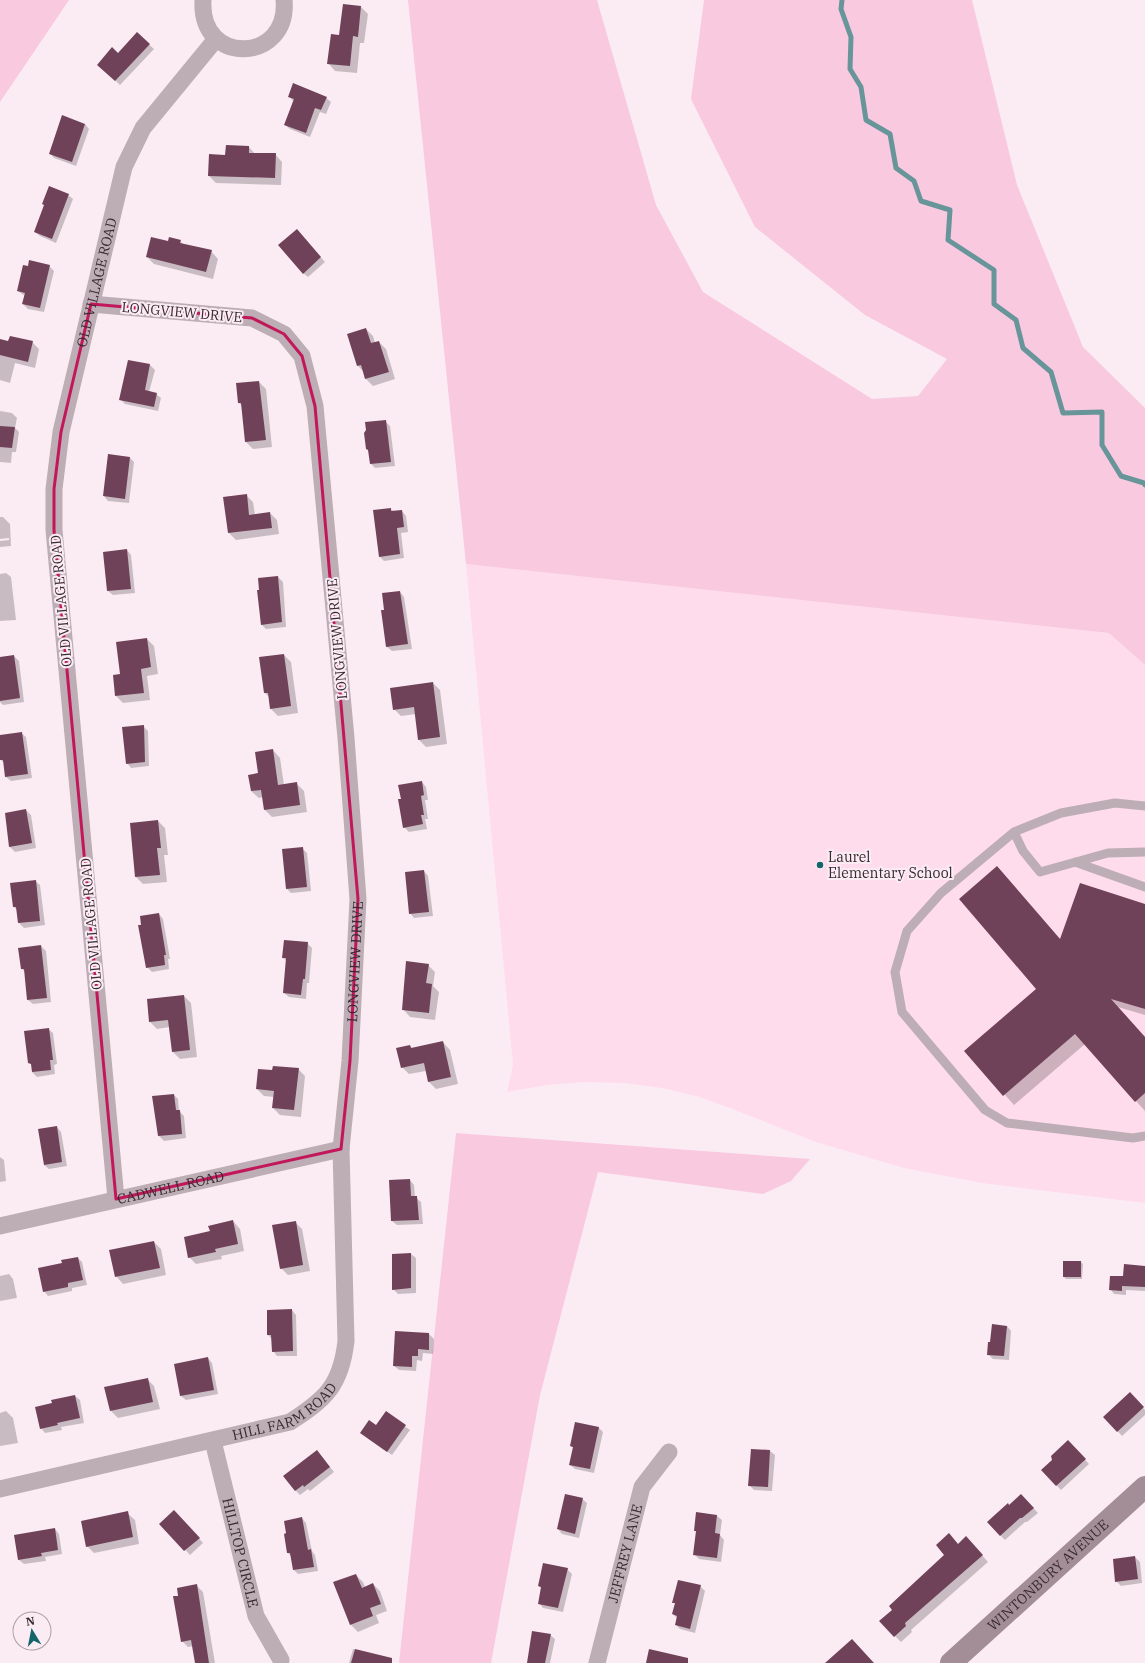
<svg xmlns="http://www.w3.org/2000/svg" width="1145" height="1663" font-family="'IBM Plex Serif',serif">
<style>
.built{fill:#ffdcec}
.green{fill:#f8c9df}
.shadow{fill:#0003}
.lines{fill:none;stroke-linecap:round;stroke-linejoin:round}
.stream{stroke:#68959a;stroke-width:5}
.building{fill:#704259}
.lane{stroke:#bdadb4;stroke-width:9}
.street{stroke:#bdadb4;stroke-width:17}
.secondary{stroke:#a38d97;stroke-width:22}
.marked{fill:none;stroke:#c2185b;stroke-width:3;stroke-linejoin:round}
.poi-dot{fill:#15646a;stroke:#fbecf3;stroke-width:1.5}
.labels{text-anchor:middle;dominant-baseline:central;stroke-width:4;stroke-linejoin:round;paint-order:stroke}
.street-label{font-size:14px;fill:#372930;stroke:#fbecf3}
.poi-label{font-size:14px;fill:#372930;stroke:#fbecf3;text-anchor:start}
</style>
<rect width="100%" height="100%" fill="#fbecf3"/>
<path class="built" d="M466 564 1110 633 1145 665V1203L982 1183 904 1168 816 1142 730 1108 699 1097 662 1088 624 1083 585 1082 547 1085 507 1092 513 1065Z"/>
<path class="green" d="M0 0H69L0 102Z
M408 0H597L656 205 703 292 872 399 918 396 947 359 865 315 755 227 691 99 704 0H972L1017 185 1083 347 1145 408V665L1109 633 466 564Z
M456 1133 810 1159 791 1181 763 1194 598 1172 540 1395 491 1663H399Z"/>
<path class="shadow" d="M361 7 368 14 364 43H360L357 73 335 71 328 63 340 36Z
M137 34 154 49 120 85 103 69Z
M289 96 326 98 331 102 326 114 320 112 310 137 290 129 285 125 293 101Z
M85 124 89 129 76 166 54 158 50 153Z
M249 147 255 154H275L282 162 281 185 216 183 209 176 210 155 226 156Z
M68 195 73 199 56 243 40 236 35 232Z
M301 235 325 262 308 277 303 273Z
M180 241 184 245 211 251 218 259 213 279 154 264 147 257 169 242Z
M49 266 54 271 44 312 28 309 23 304 25 296 18 291Z
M366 329 373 336 375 343 379 342 386 349 395 379 373 386 366 379 364 372 358 366Z
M0 340 9 342H32L39 349 35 368 15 363 10 383 0 380Z
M129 361 150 365 155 370 149 392 156 394 161 398 158 411 125 404 121 400Z
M259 382 266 389 272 447 253 449 246 442 242 406 239 403Z
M0 411 12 413 17 418 15 428 19 432 16 452H12L11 463 0 462Z
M385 421 390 426 395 466 375 468 371 464Z
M130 458 134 462 129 503 108 501 104 496Z
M246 495 253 502 255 515 270 513 277 520 279 534 236 540 229 533 225 497Z
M391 509 394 512 402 511 406 516 408 532 401 533 404 558 384 561 380 557Z
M0 517H3L10 524 11 546 0 547V541L9 540V538L0 539Z
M127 550 131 555 135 593 113 595 108 591Z
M6 573 11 577 16 620 0 621V574Z
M278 577 283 582 286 627 266 629 261 624 259 579Z
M400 592 404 597 412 649 392 651 387 647 385 610Z
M147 639 154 646 158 674 147 676 150 700 123 703 116 696 122 675Z
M284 655 291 662 298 713 278 716 271 709 269 697 265 693Z
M14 656 19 661 24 702 3 705 0 702V658Z
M433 683 440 690 447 744 426 747 419 740 416 714 401 716 394 709Z
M143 726 148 731 149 766 131 768 127 763Z
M21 733 26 737 32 778 11 781 6 777 4 763 1 760 0 736Z
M273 750 280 758 284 785 296 783 304 791 307 812 272 817 265 810 263 797 259 798 251 791Z
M422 782 426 787 428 800H425L428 819H425L427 829 409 832 404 827 402 800Z
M26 810 31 815 36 848 15 852 10 847 6 813Z
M158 821 165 828 168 855H164L167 882 143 884 136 877Z
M302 848 307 853 311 891 291 893 287 889Z
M424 871 428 876 433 916 414 918 410 913Z
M1006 877 1061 940 1145 905V1015L1118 1007 1145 1037V1111L1085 1044 1014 1105 966 1051 1037 989Z
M35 881 40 885 45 925 24 928 19 923 17 910 14 907Z
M159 914 163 919 170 959H168L169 969 152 972 147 967 142 926Z
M307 943 312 948 309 983H307L306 999 289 997 284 993 287 961 283 958Z
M41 946 46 951 51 1002 33 1004 28 1000 25 972 22 969Z
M428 965 435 972 433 986 439 992 435 1020 410 1017 403 1009Z
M184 996 191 1003 197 1057 180 1059 173 1052 170 1027 157 1029 150 1022Z
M48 1029 53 1033 57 1064 54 1065 55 1074 37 1077 32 1072V1065L29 1062Z
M443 1042 450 1050 458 1084 436 1089 429 1082 426 1071 409 1074 402 1067 410 1046 413 1049Z
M298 1069 305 1076 301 1117 280 1115 273 1108 274 1097 264 1096 257 1089 273 1071Z
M174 1095 178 1099 179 1111 184 1116 186 1138 164 1141 159 1136 153 1097Z
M57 1127 61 1132 67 1166 49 1169 44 1165Z
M0 1157 4 1160 6 1181 0 1182Z
M410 1180 414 1185 415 1197 421 1202 423 1224 397 1225 392 1221Z
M233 1221 240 1229 244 1251 221 1256 222 1259 196 1264 189 1257 211 1232Z
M295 1222 302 1229 310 1271 288 1275 281 1268Z
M154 1242 161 1249 166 1275 123 1284 116 1276Z
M411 1254 416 1258V1293L398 1294 393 1289V1255Z
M78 1258 82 1262 87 1285 72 1288V1291L48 1296 44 1291 63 1263Z
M1081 1262 1083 1264 1082 1279H1066L1064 1277Z
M1145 1267V1291L1126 1290V1295L1114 1294 1110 1289 1124 1277Z
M9 1274 13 1279 17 1298 0 1301V1276Z
M292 1310 296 1315 297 1356H277L273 1351 272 1339 268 1335Z
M1007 1326 1011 1331 1009 1360 993 1359 988 1354 991 1343Z
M429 1334 434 1339 433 1354 423 1353 422 1361 417 1360 416 1371 399 1370 394 1366Z
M208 1358 212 1363 218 1394 186 1400 181 1396 175 1365Z
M147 1379 154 1386 160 1409 118 1418 111 1411Z
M1130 1394 1145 1410V1415L1122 1436 1105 1417Z
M75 1396 80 1400 84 1423 61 1427 62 1430 45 1433 41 1428Z
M6 1411 13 1418 18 1443 0 1446V1413Z
M386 1413 410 1430 392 1455 366 1437 376 1427Z
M598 1427 603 1432 594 1473 575 1469 570 1465 574 1448 571 1446Z
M1073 1446 1089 1464 1061 1490 1042 1470Z
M752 1450 770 1451 775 1455 772 1491 754 1490 750 1486Z
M317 1451 334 1472 310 1491 308 1489 300 1495 295 1490Z
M582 1499 587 1503 579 1538 562 1534 558 1529Z
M1026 1500 1038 1513 1027 1522H1025L1005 1540 1000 1535 1009 1506Z
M127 1513 135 1520 139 1544 94 1553 87 1546Z
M697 1513 717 1516 722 1520 720 1535 724 1540 721 1562 699 1559 695 1555 697 1533 695 1530Z
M179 1516 203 1543 190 1555 161 1524Z
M302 1518 306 1523 312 1551 315 1555 318 1571 298 1574 294 1570 291 1556 288 1553Z
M55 1529 59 1534 62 1554 45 1557 46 1561 24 1564 19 1560 15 1536Z
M972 1544 988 1562 911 1630 912 1632 901 1642 895 1636 893 1610 958 1545Z
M1135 1557 1140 1562 1142 1583 1121 1586 1116 1581Z
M567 1569 572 1574 563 1612 543 1608 539 1603 542 1589 539 1586Z
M356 1575 363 1582 365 1587 373 1584 380 1591 387 1611 376 1615 379 1623 358 1632 351 1625Z
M197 1586 203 1592 215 1663H196L194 1646 188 1647 182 1641 179 1596Z
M700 1586 705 1591 695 1633 680 1629 676 1625 677 1618 673 1614 676 1604 674 1602Z
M550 1635 555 1639 550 1663H528Z
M353 1649 373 1654 376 1663H349Z"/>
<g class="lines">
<path class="stream" d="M842 0 841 9 851 37 850 69 861 87 866 120 890 134 896 168 914 181 921 201 950 210 948 240 994 270V304L1016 320 1023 348 1051 372 1063 413 1102 412V445L1121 476 1144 483 1145 485"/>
</g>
<path class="building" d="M343 4 361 6 358 37 353 36 350 66 327 64 331 34 339 35Z
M137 32 150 44 115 81 97 65 112 47 118 53Z
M293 83 327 97 321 110 315 108 306 133 284 125 294 99 288 97Z
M62 115 85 124 72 162 49 154Z
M226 145 249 146V153H276L275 178 208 176 209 154 225 155Z
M49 186 69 194 52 239 34 232 44 205 42 204Z
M297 229 321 257 303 274 278 245Z
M151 237 168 241 169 237 181 240 180 243 212 250 206 272 146 257Z
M29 260 50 265 40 308 22 304 25 293 17 291 23 265 28 266Z
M366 328 371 343 379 341 389 372 365 379 361 365 357 366 347 334Z
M10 336 33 341 28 362 0 355V339L8 341Z
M128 360 150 364 145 390 157 393 154 407 119 400Z
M259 381 266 440 245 442 241 403H238L236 383Z
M386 420 391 462 370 464 368 450 366 449 364 433 366 430 365 422Z
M0 426 15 427 12 448 0 447Z
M108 454 130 457 125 499 103 496Z
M247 494 249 515 270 512 272 528 228 533 223 497Z
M391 508V511L402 510 404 527 397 528 400 554 379 557 373 510Z
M127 549 131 589 107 591 103 552Z
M278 576 282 622 261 625 257 590H259L258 578Z
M400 591 408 644 386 647 381 610H384L382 593Z
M147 638 151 667 141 669 144 693 115 696 113 675 120 674 116 642Z
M284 654 291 706 270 709 268 693H264L259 657Z
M14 655 20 698 0 701V657Z
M433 682 440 737 418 740 414 707 393 710 390 688Z
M144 725 145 762 126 764 122 727Z
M22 732 28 774 5 777 3 760H0V735Z
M273 749 278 785 297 782 300 805 264 810 261 790 251 791 248 775 258 773 255 752Z
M422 781 424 795 421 796 424 815H421L423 824 403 828 398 799H401L398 785Z
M26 809 32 843 9 847 5 813Z
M158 820 161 848H157L160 875 135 877 130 823Z
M303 847 307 887 286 889 282 849Z
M997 866 1060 939 1080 883 1145 904V1009L1111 999 1145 1037V1093L1135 1102 1075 1034 1003 1096 964 1051 1036 989 959 899Z
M424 870 429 912 409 914 405 872Z
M36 880 40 921 18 923 16 907H13L10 883Z
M159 913 166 955H164L165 965 146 968 138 925H141L140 916Z
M284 940 308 942 305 979H303L301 995 283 993 286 958H282Z
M41 945 47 998 27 1000 24 969H21L18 948Z
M406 961 429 964 426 983 432 984 429 1013 402 1010Z
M184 995 190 1050 172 1052 168 1020 149 1022 147 999Z
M49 1028 53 1060H50L51 1070 32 1072 31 1064 28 1063 24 1031Z
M443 1041 451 1077 428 1082 424 1063 401 1068 396 1048 410 1045 411 1048Z
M273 1066 299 1068 294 1110 272 1108 274 1091 256 1089 258 1069 272 1070Z
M174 1094 176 1110H180L182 1134 158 1136 152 1096Z
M57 1126 62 1162 44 1165 38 1129Z
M410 1179 411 1196H417L419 1220 391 1221 389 1180Z
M233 1220 238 1244 215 1249 216 1252 188 1258 184 1237 210 1231 208 1226Z
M296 1221 303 1265 280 1269 272 1225Z
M154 1241 160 1268 115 1277 109 1250Z
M411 1253V1288L392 1290V1254Z
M78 1257 83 1280 68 1283V1287L43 1292 38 1268 62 1263 61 1260Z
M1063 1261H1081V1277H1063Z
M1124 1264 1145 1266V1287L1122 1286V1291L1109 1290 1110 1276H1123Z
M292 1309 293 1351 272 1352 271 1335H267V1310Z
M992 1324 1007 1326 1004 1356 987 1355 988 1342H990Z
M395 1331 429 1333V1350L418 1349V1356H412V1367L393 1366Z
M208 1357 214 1390 180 1396 174 1364Z
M148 1378 153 1402 110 1411 104 1387Z
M1130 1392 1144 1407 1117 1432 1103 1417Z
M75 1395 80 1418 57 1423 58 1425 40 1429 35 1407 52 1403 51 1400Z
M386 1411 406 1425 387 1452 360 1433 369 1420 376 1425Z
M575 1422 599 1427 590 1469 569 1465 573 1447 570 1446Z
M1068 1440 1086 1459 1056 1486 1041 1470 1052 1460 1051 1456Z
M751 1449 770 1450 768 1487 748 1486Z
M317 1450 330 1467 304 1487 303 1485 295 1491 283 1476Z
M565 1494 583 1498 575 1534 557 1529Z
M1021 1494 1034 1508 1022 1518H1020L1000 1536 987 1522 1008 1503 1009 1505Z
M174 1510 200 1538 184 1551 159 1524Z
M128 1511 133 1537 86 1547 81 1521Z
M696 1512 717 1515 715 1533 720 1534 717 1558 693 1555 696 1531H694Z
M302 1517 308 1550 311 1549 314 1567 293 1570 290 1553H287L284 1534 286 1533 284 1521Z
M55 1528 58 1550 41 1553 42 1556 18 1560 14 1535Z
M949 1533 958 1544 966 1536 983 1555 905 1623 906 1626 894 1637 879 1621 892 1610 889 1606 944 1555 936 1545Z
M1135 1556 1138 1579 1115 1582 1113 1559Z
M543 1563 568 1568 558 1608 538 1604 541 1587 538 1586Z
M356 1574 362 1588 373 1583 381 1604 370 1608 373 1616 350 1625 333 1582Z
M678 1580 701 1585 690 1629 675 1625 677 1616 672 1614 675 1603H672Z
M197 1584 209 1663H195L191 1640 181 1642 173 1596H178L177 1588Z
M532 1631 551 1634 545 1663H527Z
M852 1639 874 1663H825Z
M355 1649 392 1658V1663H351Z
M649 1649 688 1658V1663H646Z"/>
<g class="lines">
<path class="lane" d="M1145 806 1115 803 1061 813 1014 832 1023 851 1040 872 1108 853 1145 852
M1014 832 941 893 907 931 895 972 902 1012 985 1110 1007 1123 1133 1138 1145 1136
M1075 862 1145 887"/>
<g class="street">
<path d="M203 0C199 67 290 63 284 0"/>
<path id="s1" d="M116 1199 54 530V489L61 432 124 167 143 128 216 39"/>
<path id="s2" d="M0 1226 341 1149"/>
<path id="s3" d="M213 1441 256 1616 281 1660"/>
<path id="s4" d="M0 1489 290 1422C326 1399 341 1385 346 1341L341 1149 350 1061 358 899 346 738 315 406 302 356 284 334 252 318 91 304"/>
<path id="s5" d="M597 1663 642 1487 669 1452"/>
</g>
<path class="secondary" id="s6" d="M951 1663 1145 1487"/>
</g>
<path class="marked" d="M91 304 252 318 284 334 302 356 315 406 358 899 350 1061 341 1149 116 1199 54 530V489L61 432Z"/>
<circle class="poi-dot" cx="820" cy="865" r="4"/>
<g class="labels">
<g class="street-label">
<text stroke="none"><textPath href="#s1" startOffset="924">OLD VILLAGE ROAD</textPath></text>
<text transform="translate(182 312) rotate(5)">LONGVIEW DRIVE</text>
<text transform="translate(61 601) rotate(-95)">OLD VILLAGE ROAD</text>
<text transform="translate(337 639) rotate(-95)">LONGVIEW DRIVE</text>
<text transform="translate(91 924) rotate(-95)">OLD VILLAGE ROAD</text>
<text stroke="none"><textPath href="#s4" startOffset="781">LONGVIEW DRIVE</textPath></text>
<text stroke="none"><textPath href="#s2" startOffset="175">CADWELL ROAD</textPath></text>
<text stroke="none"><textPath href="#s4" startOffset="297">HILL FARM ROAD</textPath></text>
<text stroke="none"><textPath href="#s3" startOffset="115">HILLTOP CIRCLE</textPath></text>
<text stroke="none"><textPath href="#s5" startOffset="113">JEFFREY LANE</textPath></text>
<text stroke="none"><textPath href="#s6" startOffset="131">WINTONBURY AVENUE</textPath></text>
</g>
<g class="poi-label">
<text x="828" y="857">Laurel<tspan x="828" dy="16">Elementary School</tspan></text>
</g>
</g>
<g transform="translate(32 1631) rotate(350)"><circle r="19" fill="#fbecf3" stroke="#ad9ea5"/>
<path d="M0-3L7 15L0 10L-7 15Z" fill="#15646a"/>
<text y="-6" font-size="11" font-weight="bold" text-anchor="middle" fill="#372930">N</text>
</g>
</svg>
